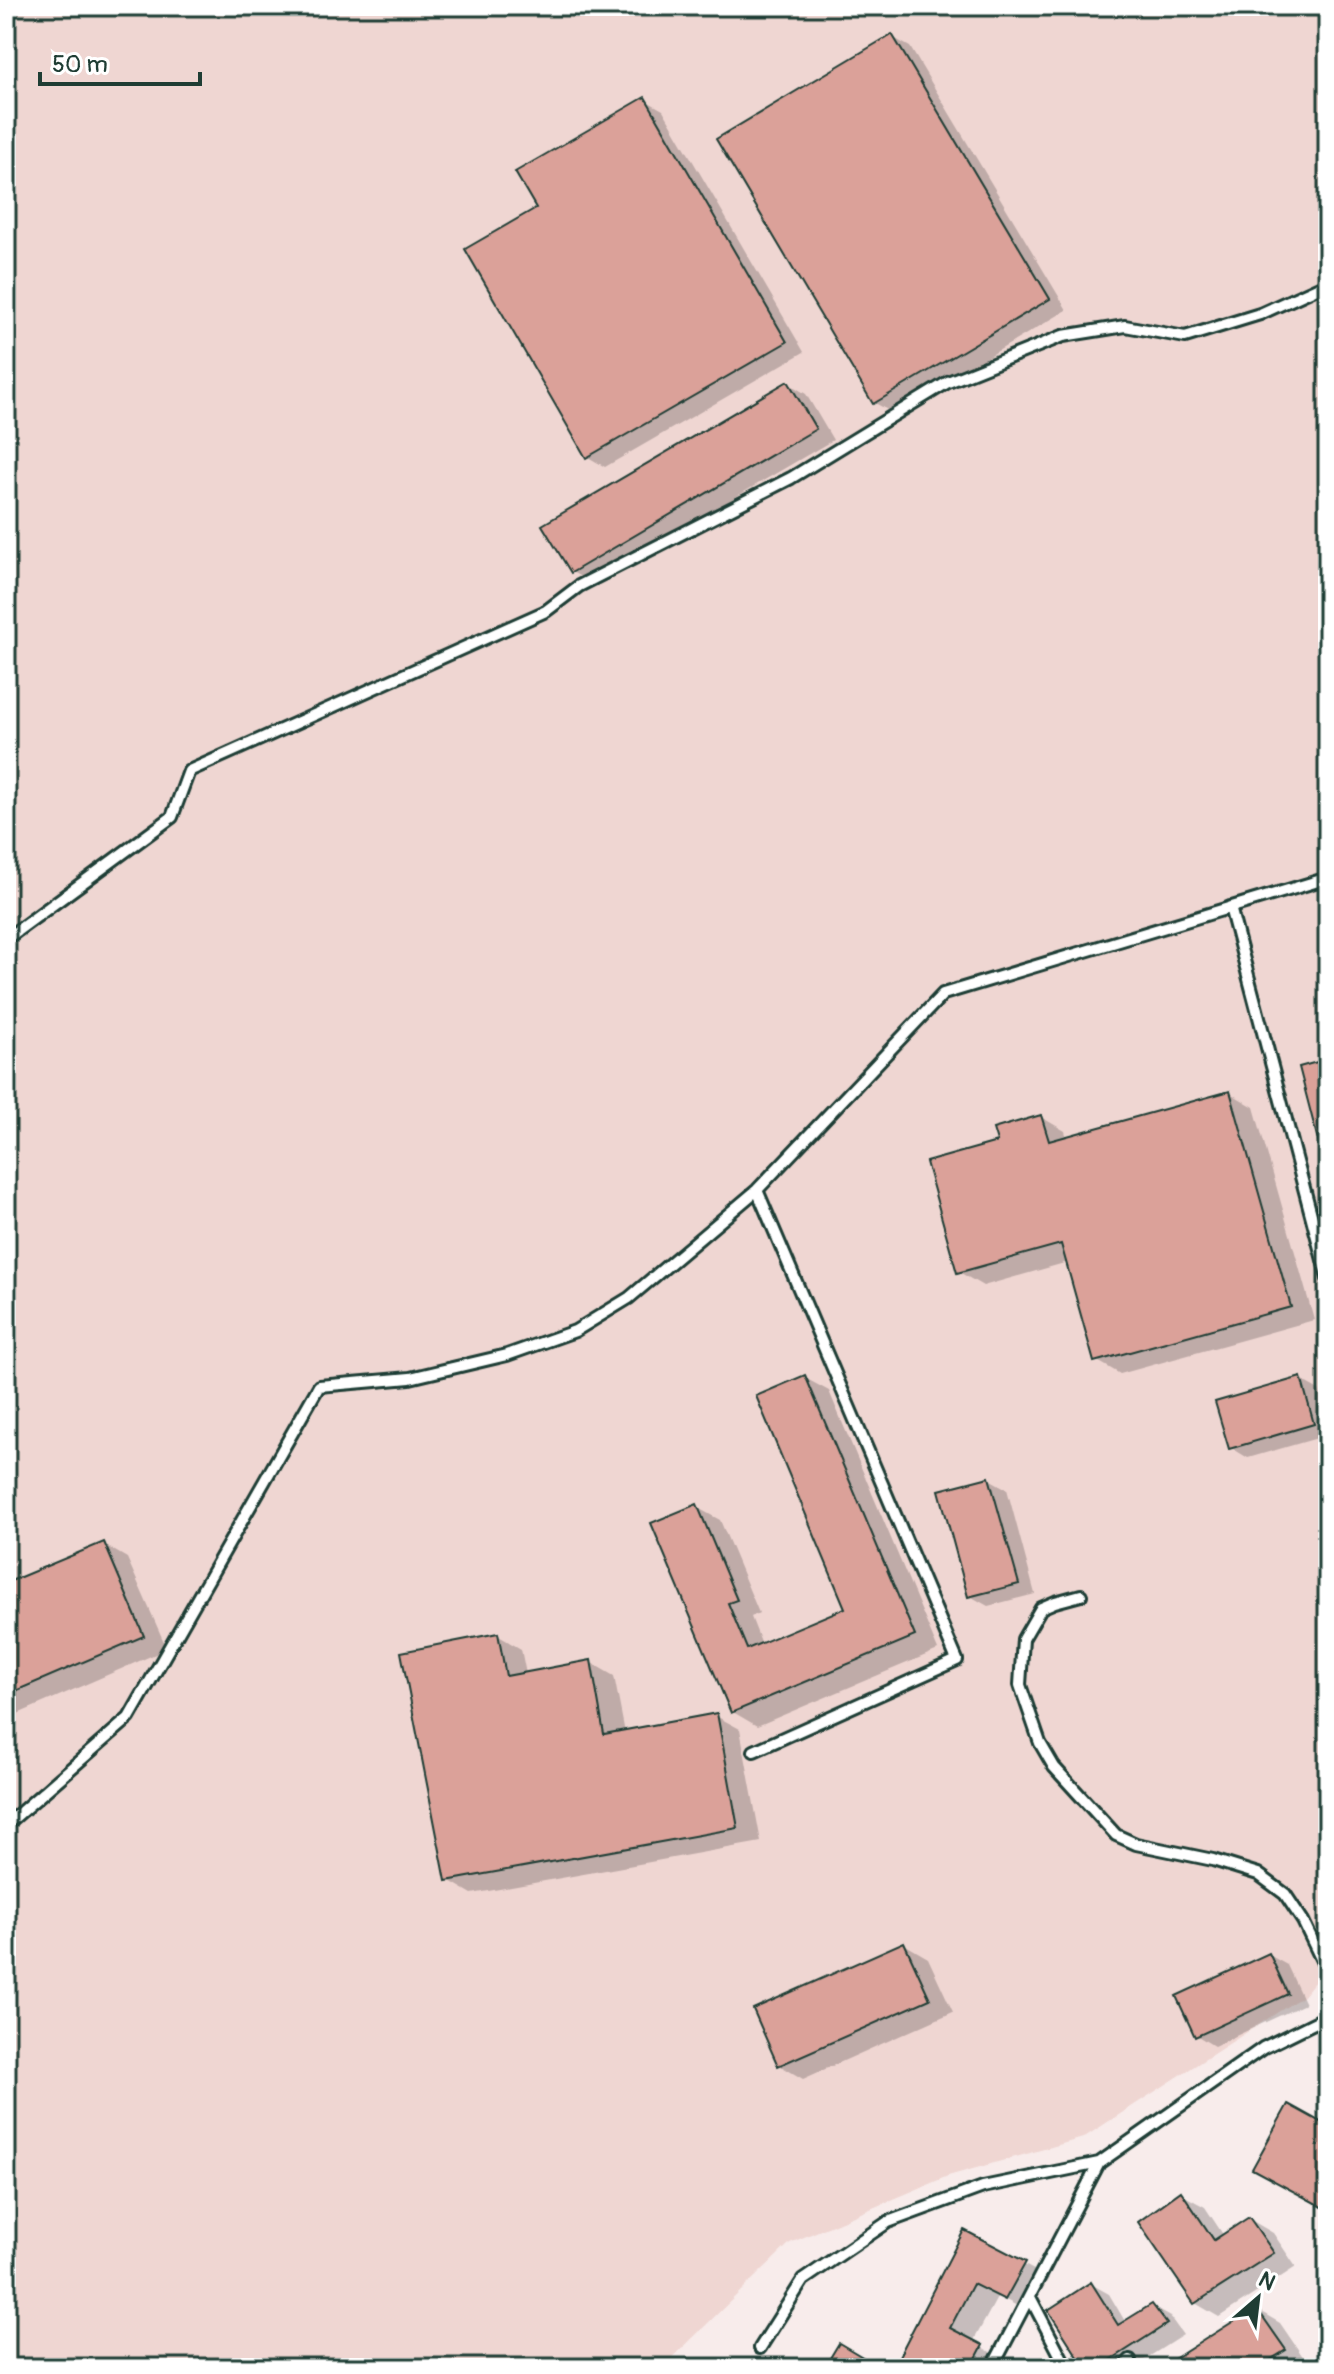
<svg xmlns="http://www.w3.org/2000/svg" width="1334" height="2374" font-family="Pangolin,sans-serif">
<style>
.built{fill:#efd6d2}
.shadow{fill:#0003}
.building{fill:#dba199;stroke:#1f3d34;stroke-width:2}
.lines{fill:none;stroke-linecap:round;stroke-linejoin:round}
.service-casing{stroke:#1f3d34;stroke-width:16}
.service{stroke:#fff;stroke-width:10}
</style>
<rect width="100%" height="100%" fill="#f8eceb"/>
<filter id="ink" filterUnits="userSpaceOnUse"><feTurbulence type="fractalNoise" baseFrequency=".0125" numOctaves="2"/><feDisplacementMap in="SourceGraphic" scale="16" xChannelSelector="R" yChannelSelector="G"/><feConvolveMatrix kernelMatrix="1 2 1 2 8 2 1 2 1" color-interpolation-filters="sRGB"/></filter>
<g filter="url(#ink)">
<path class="built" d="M6 6H1328V1965L1303 1996 1083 2138 948 2176 790 2243 662 2368H6Z"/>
<path class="shadow" d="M892 37 910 47 1067 310 893 413 875 403Z
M645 100 663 110 804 352 605 467 588 457 539 209Z
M788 383 806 394 833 440 590 582 572 572Z
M1230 1093 1254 1107 1314 1320 1120 1374 1096 1360 1068 1262 983 1286 959 1272 1000 1144 1041 1117 1065 1131 1067 1138Z
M805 1378 829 1391 938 1650 757 1726 733 1712 696 1507 720 1520 759 1613 751 1617 762 1645 847 1609Z
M1301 1380 1319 1390 1328 1423V1435L1248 1458 1230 1447Z
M989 1479 1007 1489 1035 1594 988 1606 970 1596Z
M103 1544 127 1558 167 1649 6 1719V1586Z
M497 1635 521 1649 526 1674 590 1662 614 1676 625 1733 716 1716 740 1729 761 1842 472 1894 448 1880Z
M904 1944 928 1958 953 2012 803 2079 779 2065Z
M1269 1955 1287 1965 1305 2004 1214 2046 1196 2035Z
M1181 2194 1205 2207 1224 2236 1249 2219 1273 2233 1296 2267 1219 2317 1195 2303Z
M964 2233 1049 2278 1029 2312 998 2296 973 2342 1006 2361 1002 2368H895Z
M1091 2284 1109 2294 1126 2323 1152 2307 1170 2317 1183 2335 1131 2368H1087Z
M1256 2309 1280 2323 1308 2364 1302 2368H1164Z"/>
<path class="building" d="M892 34 1050 299 873 404 716 139Z
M645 97 787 342 586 458 465 249 536 208 515 172Z
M788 381 816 429 571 573 542 525Z
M1328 1059V1156H1322L1299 1067Z
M1230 1091 1291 1307 1094 1362 1061 1244 957 1273 926 1162 997 1142 993 1129 1041 1115 1049 1141Z
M805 1375 915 1636 731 1713 651 1523 697 1504 737 1600 728 1603 747 1649 845 1608 756 1396Z
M1301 1377 1314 1424 1229 1449 1215 1402Z
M989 1477 1019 1584 968 1597 939 1490Z
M104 1542 144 1636 6 1695V1583Z
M498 1633 506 1676 591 1660 604 1734 717 1713 738 1828 446 1881 401 1652Z
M904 1942 930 1999 778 2066 753 2009Z
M1269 1953 1288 1994 1195 2037 1176 1996Z
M1288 2104 1328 2126V2210L1252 2169Z
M1181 2191 1214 2240 1249 2217 1274 2253 1194 2304 1138 2222Z
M964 2230 1026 2262 1005 2300 973 2284 950 2328 983 2345 971 2368H893Z
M1091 2282 1118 2325 1152 2304 1167 2324 1098 2368H1085L1048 2310Z
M1256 2307 1286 2350 1257 2368H1160Z
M839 2343 881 2368H824Z"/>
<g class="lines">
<g class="service-casing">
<path id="service" d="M1230 907 1328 1279
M6 939 172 817 189 771 546 611 579 586 791 478 948 382 1063 336 1125 326 1185 337 1260 314 1328 283
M1081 1595 1055 1602 1041 1608 1023 1639 1020 1685 1040 1743 1054 1767 1116 1835 1136 1844 1213 1860 1258 1874 1285 1894 1303 1921 1328 1973
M754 1751 957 1660 757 1190
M6 1825 129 1718 319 1386 410 1378 507 1355 575 1331 629 1298 757 1190 943 994 1328 878
M1030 2297 1067 2368
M760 2348 803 2280 888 2222 983 2187 1099 2163
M992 2368 1099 2163 1263 2048 1328 2016
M1124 2368 1130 2360"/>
</g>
<use href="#service" class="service"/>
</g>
</g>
<rect width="1334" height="2374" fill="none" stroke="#fff" stroke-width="32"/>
<rect x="16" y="16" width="1302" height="2342" fill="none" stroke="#1f3d34" stroke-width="3" filter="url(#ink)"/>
<g transform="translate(1258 2298) rotate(28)" stroke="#ffffff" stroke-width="6" paint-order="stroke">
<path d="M0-6L14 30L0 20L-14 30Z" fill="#1f3d34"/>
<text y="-12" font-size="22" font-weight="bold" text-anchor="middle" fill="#1f3d34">N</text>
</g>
<path d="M40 72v12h160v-12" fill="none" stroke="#1f3d34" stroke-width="4"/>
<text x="52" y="72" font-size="24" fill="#1f3d34" stroke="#ffffff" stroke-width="6" paint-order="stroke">50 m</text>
</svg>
